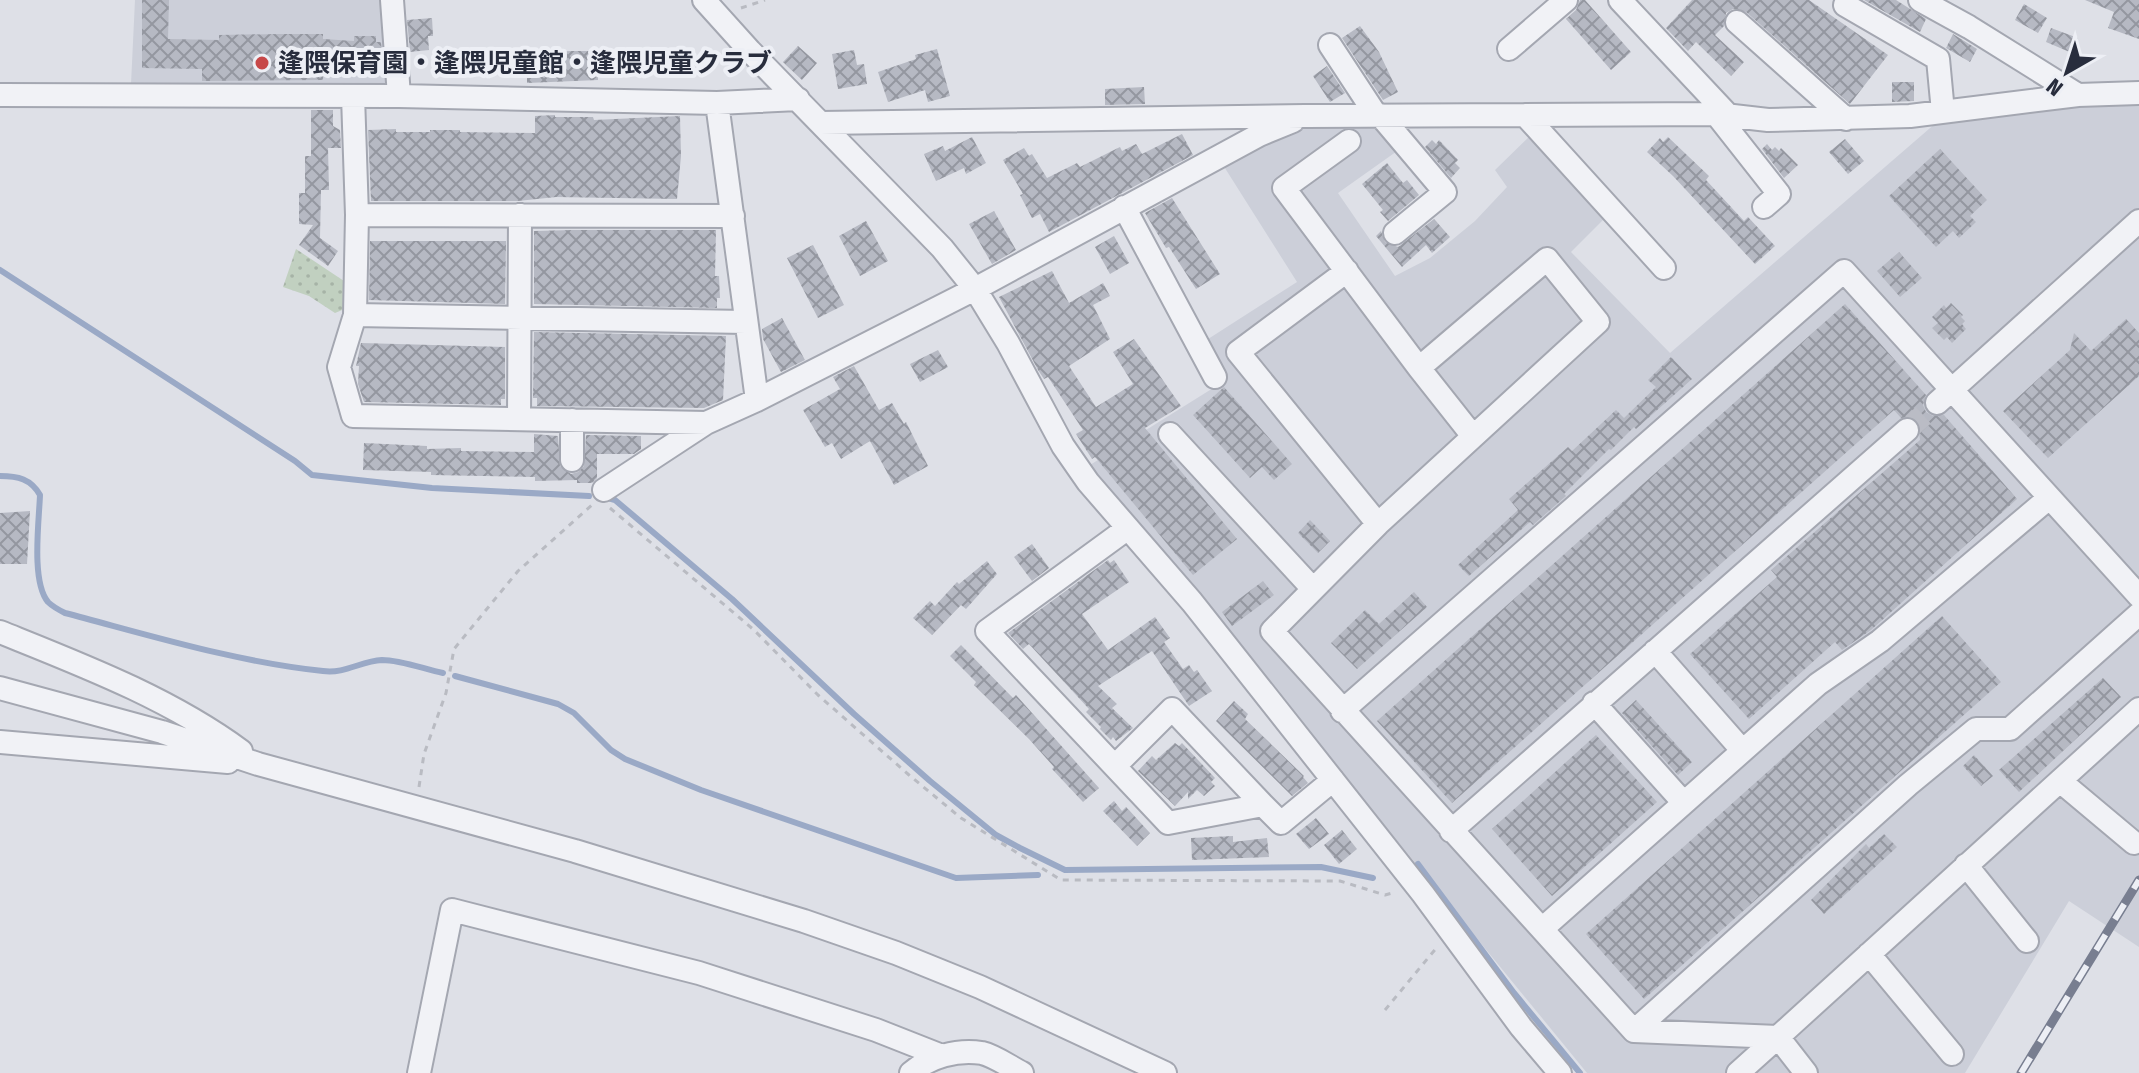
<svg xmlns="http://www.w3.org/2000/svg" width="2139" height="1073" font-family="'Fira Sans Condensed','Noto Sans JP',sans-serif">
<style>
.built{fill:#cccfd9}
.park{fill:url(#park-dots)}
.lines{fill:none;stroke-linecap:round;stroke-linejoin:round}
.stream{stroke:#9aa9c6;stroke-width:6}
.building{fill:url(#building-cross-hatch)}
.minor-tunnel{stroke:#babcc5;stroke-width:22;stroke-dasharray:22 11;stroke-linecap:butt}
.minor-casing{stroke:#a4a7b1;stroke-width:26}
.path{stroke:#b9bbc2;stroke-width:3;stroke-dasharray:6 6;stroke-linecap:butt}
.minor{stroke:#f1f2f6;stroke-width:22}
.rail-casing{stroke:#787e90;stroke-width:9}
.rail{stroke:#edeff5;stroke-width:6;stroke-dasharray:18;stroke-linecap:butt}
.poi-dot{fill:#c74849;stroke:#edeff5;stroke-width:3}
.labels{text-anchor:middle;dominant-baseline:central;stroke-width:8;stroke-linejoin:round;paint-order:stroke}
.poi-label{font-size:26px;font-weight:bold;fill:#282d3d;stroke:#edeff5;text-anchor:start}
</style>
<defs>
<pattern id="park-dots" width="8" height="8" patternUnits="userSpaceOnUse" patternTransform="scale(2)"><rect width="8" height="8" fill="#c1d0c0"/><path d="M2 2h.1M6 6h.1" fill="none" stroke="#a6b3a6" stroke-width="1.8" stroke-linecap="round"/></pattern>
<pattern id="building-cross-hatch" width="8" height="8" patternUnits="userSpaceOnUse" patternTransform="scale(2)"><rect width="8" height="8" fill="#b6b9c3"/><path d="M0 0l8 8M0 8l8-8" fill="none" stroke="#9497a0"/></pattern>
</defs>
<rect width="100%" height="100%" fill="#dee0e7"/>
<path class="built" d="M135 0H386L392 89 131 84Z
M2139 101V947L2069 901 1965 1073H1587L1090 465 1226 380 1205 341 1297 282 1223 165 1267 141 1320 122 1377 123 1400 149 1338 193 1395 276 1430 258 1475 221 1507 187 1495 170 1532 134 1609 214 1571 252 1670 353 1937 122Z"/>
<path class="park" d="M296 249 347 283V308L335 313 309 296 283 287Z"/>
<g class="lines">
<path class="stream" d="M0 270 295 461 312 475 432 488 589 496
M0 476C18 476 31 479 40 495 39 521 31 582 48 602 53 607 59 610 65 613 149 635 236 662 323 671 345 674 361 661 382 660 401 660 424 669 443 673
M608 498 615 500 732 599 854 714 930 781 996 835 1020 848 1065 870 1321 867 1373 878
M455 676 558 704 574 713 611 750 625 759 701 790 956 878 1038 875
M1418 864 1514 993 1580 1073"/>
</g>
<path class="building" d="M142 0H169L168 39 219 40V35L278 34H323V39L354 41V36H376V42H381L383 64H324L323 80 202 81V69L142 68Z
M1580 0H1585L1631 52 1611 70 1566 19 1576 10Z
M1692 0H1809L1888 55 1850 104 1746 12 1733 9 1726 13 1724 26 1715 35 1744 62 1731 76 1696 42 1688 51 1666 28Z
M1864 0H1896L1926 19 1920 32Z
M2085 0H2139V39L2108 28 2114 12Z
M2024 4 2047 18 2038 33 2015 20Z
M432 18 433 36H428L429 50 410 52 407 20Z
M1360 26 1379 52 1398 92 1383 100 1342 38Z
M2051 28 2078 38 2072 53 2046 42Z
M1953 34 1977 49 1970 62 1946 48Z
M798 46 817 63 802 80 783 62Z
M937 49 950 96 928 102 925 90 888 102 878 72 916 59 915 55Z
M854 50 857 65 864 64 867 84 838 89 832 54Z
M571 51H597L598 80 527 83V53Z
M1327 66 1345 93 1330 102 1313 76Z
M1892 82H1914V101L1892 102Z
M1144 87 1145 104 1105 105V89Z
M311 110H333V126L340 130 341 148H328L329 190H321L320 238 338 251 328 266 299 245 313 225 299 224V193H305V156H311Z
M555 115V117H593L594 120 680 116 681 156 677 199 556 197 518 201H371L368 130 396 129V132H430V130H460V132L535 133V116Z
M1182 134 1193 155 1049 232 1040 214 1032 218 1020 195 1023 194 1003 160 1024 148 1029 156 1032 154 1047 178 1077 163 1080 167 1120 147 1122 151 1136 144 1142 154Z
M972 137 986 163 966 174 964 168 936 181 924 154 943 146 945 151Z
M1668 137 1709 176 1706 180 1744 221 1748 217 1775 246 1755 264 1673 176 1647 152 1660 138 1663 142Z
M1845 139 1864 161 1848 174 1829 152Z
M1432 140 1436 144 1439 140 1458 160 1455 163 1460 168 1451 178 1425 147Z
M1767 144 1772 150 1775 147 1779 151 1781 148 1798 165 1784 178 1762 149Z
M1940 149 1987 200 1970 216 1976 222 1959 238 1953 231 1936 247 1889 196Z
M1387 163 1403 183 1407 180 1419 195 1388 221 1380 212 1383 210 1362 184Z
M1172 198 1220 274 1196 289 1169 247 1166 248 1145 213Z
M994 211 1016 250 992 264 969 224Z
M1434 219 1450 237 1432 253 1426 245 1402 267 1376 236 1381 231 1385 242 1398 247Z
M866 221 888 261 860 276 839 236Z
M573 230H716L715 276H719L720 298H717V308L534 304V231Z
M1114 236 1129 263 1110 274 1095 247Z
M370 241H506L505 304 369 300Z
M813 245 844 305 818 318 787 258Z
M1899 252 1922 278 1900 297 1877 271Z
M1052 271 1069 303 1103 283 1110 296 1093 305 1110 339 1069 366 1096 407 1133 384 1113 352 1134 339 1181 406 1145 428 1237 539 1193 575 1095 457 1092 459 1076 434 1083 430 1048 377 1044 379 1038 370 999 297Z
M1951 303 1963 315 1961 317 1965 321 1962 324 1966 329 1952 343 1947 337 1944 340 1932 328 1938 323 1932 317 1944 305 1946 308Z
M1845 304 1926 395 1923 405 1926 412 1933 416 1944 415 2017 499 1871 630 1842 650 1835 642 1749 719 1690 654 1777 577 1771 570 1920 440 1918 421 1911 417 1901 418 1894 410 1452 803 1377 721Z
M782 318 805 360 781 372 763 339 762 329Z
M2126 319 2139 333V376L2048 458 2003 411 2070 350 2074 333 2091 351Z
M534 332 726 336 723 400 704 408 537 406V398H533Z
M361 343 505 347V399H501V405L364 402 358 384 359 366H356Z
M938 350 948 367 920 382 910 364Z
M1671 357 1692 379 1636 429 1634 427 1611 450 1609 449 1564 494 1566 496 1533 525 1530 522 1469 576 1458 565 1518 510 1509 499 1568 447 1572 451 1616 410 1624 418 1656 387 1648 380Z
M854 366 879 410 892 403 904 424 906 422 928 466 894 485 870 441 841 459 832 443 825 447 803 410 840 389 833 377Z
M1224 387 1292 464 1274 480 1262 467 1250 478 1193 415Z
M534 434 558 436 560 466 571 474 578 472 584 466 586 435 641 436V449L634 454H597V478L592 483H577V480L535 481V477L431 475V472L363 470 364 443 427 446V449L461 448V451L534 452Z
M30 511 27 564H0V513Z
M1310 520 1330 541 1318 553 1298 533Z
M1032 544 1049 568 1032 581 1014 557Z
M1108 560 1110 563 1114 560 1129 582 1082 614 1108 650 1155 617 1170 638 1164 642 1183 669 1189 665 1194 672 1197 670 1212 691 1189 706 1152 651 1098 686 1117 704 1112 708 1133 728 1116 741 1113 737 1111 740 1100 729 1101 727 1086 712 1089 709 1029 644 1023 649 1008 633Z
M987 561 997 574 966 609 961 605 932 635 913 618 930 601 935 606 957 582 959 584Z
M1263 581 1274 595 1232 626 1222 612Z
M1414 592 1427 607 1357 669 1331 643 1365 610 1379 624Z
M1942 616 2001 682 1644 999 1586 934Z
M961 645 1013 698 1016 695 1099 788 1083 802 1052 769 1054 767 1029 739 974 685 976 682 950 656Z
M2103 678 2121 697 2019 792 1999 770Z
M1636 700 1692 762 1678 775 1622 713Z
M1234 701 1248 714 1245 719 1304 776 1303 777 1308 783 1292 796 1216 721Z
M1596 735 1657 802 1552 896 1492 829Z
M1175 743 1179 746 1182 743 1215 778 1211 782 1215 786 1204 796 1197 790 1188 799V792L1175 806 1138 771 1152 756 1156 760Z
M1974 755 1993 776 1981 786 1963 766Z
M1114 801 1122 811 1126 807 1150 833 1137 846 1103 811Z
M1316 818 1329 834 1309 849 1296 834Z
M1342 830 1357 849 1339 864 1324 845Z
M1884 834 1897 847 1824 914 1811 900 1866 844 1869 848Z
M1233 836V842L1267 838 1269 857 1192 860 1191 838Z"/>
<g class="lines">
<path class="minor-tunnel" d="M1907 430 1937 403"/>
<g class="minor-casing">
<path id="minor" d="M392 0 399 96
M704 0 750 51 942 248 975 289 1008 343 1063 446 1088 482 1192 602 1423 894 1521 1027 1560 1073
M1620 0 1727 114
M1920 0 1969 27 2078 95
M1845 5 1938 59 1943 112
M1737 22 1846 119
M1330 45 1376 115
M1509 49 1566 0
M0 95 399 96 717 103 798 99
M353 96 357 215 355 315 339 367 353 416 706 423
M717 103 757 400
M1716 114 1779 194 1764 207
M1380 115 1445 192 1395 233
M1525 115 1664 268
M821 123 1305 116 1716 114 1768 120 1910 116 2078 95 2139 93
M1349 141 1284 188 1419 368 1547 259 1598 322 1378 524 1272 631 1634 1031 1908 785 1976 729H2010L2139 614
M1124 207 1215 377
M357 215 733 216
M1347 271 1238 352 1378 524
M355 315 745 322
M1419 368 1472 435
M1937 403 2139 221
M519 418 520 215
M572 420V460
M1170 434 1313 589
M604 490 706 423 757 400 975 289 1259 135 1293 121
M1128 528 987 631 1168 823 1263 805 1281 823 1333 780
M0 632C82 665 169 698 241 751
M1655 651 1742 750
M0 688 162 732 258 764 575 851 804 921 896 953 980 987 1165 1073
M1594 703 1683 802
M1342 711 1844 271 2139 596
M0 742 228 762
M1115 766 1172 709 1263 805
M2060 781 2134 843
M1451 831 1907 430
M1966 865 2027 941
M1542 929 1818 684 1880 641 2049 498
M1869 954 1952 1054
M1634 1031 1778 1037 2139 709
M419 1073 452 910 699 973 876 1030 942 1056
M911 1073C929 1057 957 1049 982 1053 995 1056 1010 1067 1022 1073
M1738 1073 1778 1037 1806 1073"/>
</g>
<path class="path" d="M741 8 765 0
M610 508 754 630 818 695 909 775 961 818 1061 880 1340 881 1385 895 1396 892
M419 787 424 754 446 693 454 649 518 571 593 504
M1385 1010 1438 946"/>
<use href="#minor" class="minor"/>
<g class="rail-casing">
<path id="rail" d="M2021 1073 2139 880"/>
</g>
<use href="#rail" class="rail"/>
</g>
<circle class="poi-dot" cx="262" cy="63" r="8"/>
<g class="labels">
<g class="poi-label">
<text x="278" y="63">逢隈保育園・逢隈児童館・逢隈児童クラブ</text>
</g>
</g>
<g transform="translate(2067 72) rotate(219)" stroke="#edeff5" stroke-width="6" paint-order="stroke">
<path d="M0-6L14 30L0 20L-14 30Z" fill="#282d3d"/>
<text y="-12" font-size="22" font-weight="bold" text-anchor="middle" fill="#282d3d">N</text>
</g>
</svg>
